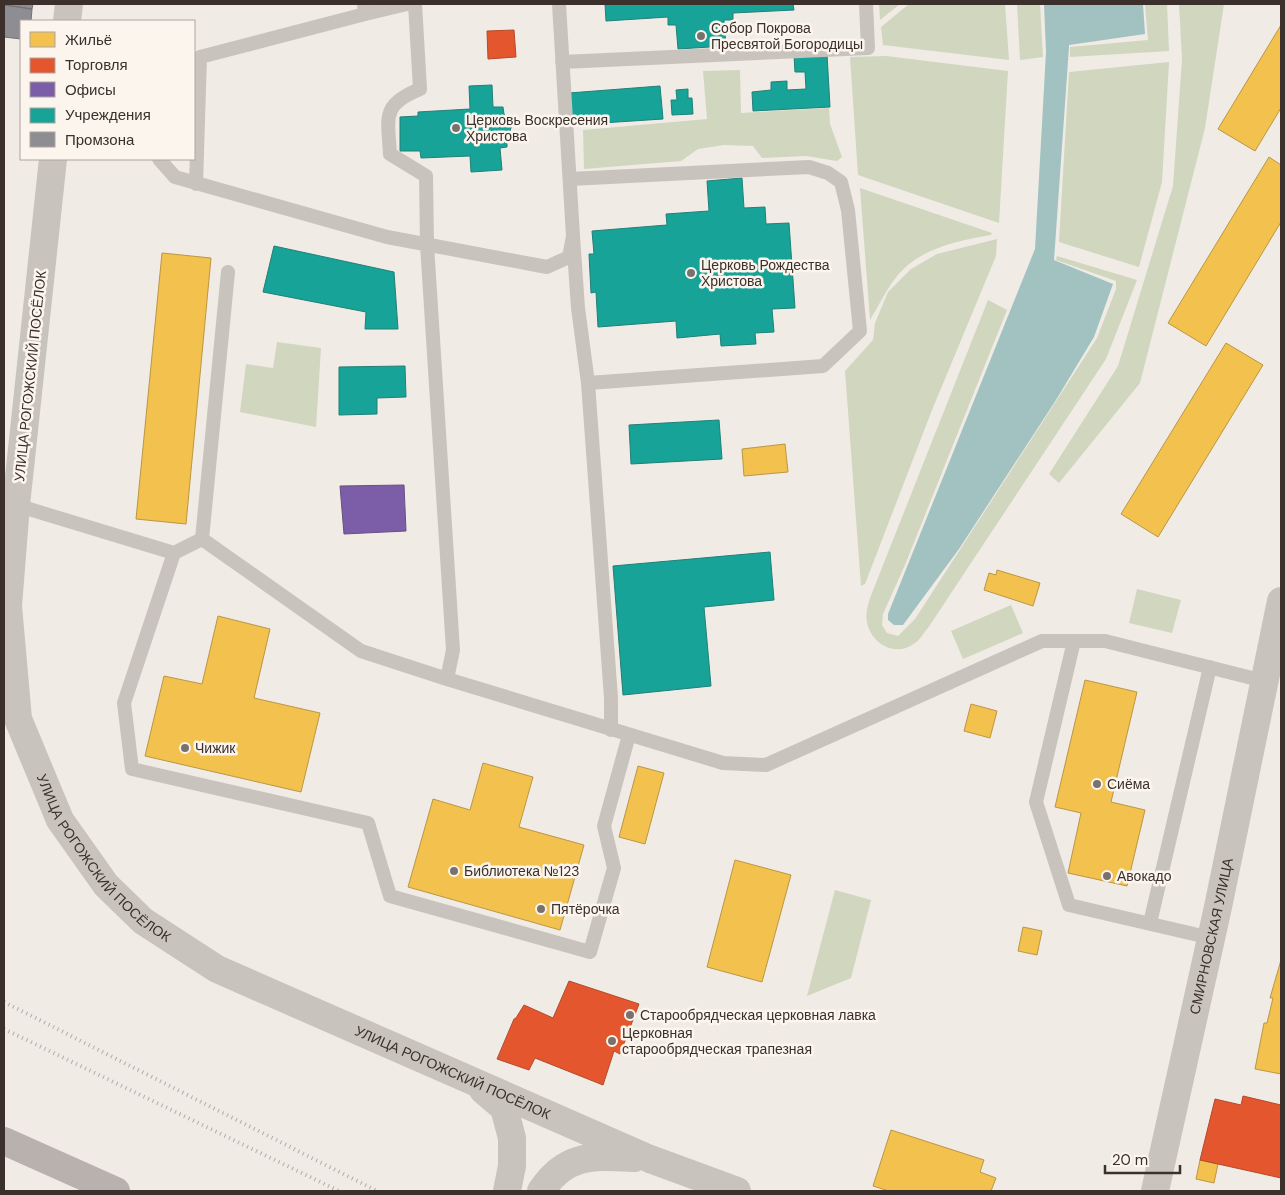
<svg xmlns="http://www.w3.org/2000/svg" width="1285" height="1195" font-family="'DM Sans',sans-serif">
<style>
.green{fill:#d1d6bf}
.water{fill:#a1c2c1}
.homes{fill:#f2c14e;stroke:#bb9644}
.shops{fill:#e4572e;stroke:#b14b2d}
.offices{fill:#7b5ea7;stroke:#685082}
.public{fill:#17a398;stroke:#228077}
.industry{fill:#8d8d92;stroke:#747173}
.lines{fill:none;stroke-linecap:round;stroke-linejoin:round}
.service{stroke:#c9c3be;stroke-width:14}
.tertiary{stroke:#c9c3be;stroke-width:28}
.primary{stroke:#b8b1ad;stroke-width:28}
.rail{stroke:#b1aca8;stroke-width:4;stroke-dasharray:1 4;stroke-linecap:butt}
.poi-dot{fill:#7a716c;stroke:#fbf5ee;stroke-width:2}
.labels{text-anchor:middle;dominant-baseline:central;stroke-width:5;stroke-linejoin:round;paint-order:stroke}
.poi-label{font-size:14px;fill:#3b302b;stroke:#fbf5ee;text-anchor:start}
.street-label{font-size:14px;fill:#3b302b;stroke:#fbf5ee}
</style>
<rect width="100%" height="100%" fill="#f0ebe5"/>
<path class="green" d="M879 4H900L880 20Z
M909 4H1005L1009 60 883 45 881 27Z
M1017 4H1040L1043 57 1020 60Z
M1145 4H1167L1169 51 1070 57V47L1148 40Z
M1179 4H1224L1205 128 1140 383 1059 483 1049 474 1118 366 1173 186 1182 59Z
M886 56 1008 71 999 223 858 175 850 57Z
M1169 62 1162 182 1139 267 1059 242 1069 72Z
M740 70 741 113 829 108 830 124 842 157 837 161 806 156 762 158 753 146 724 145 698 149 681 161 584 169 583 130 707 119 703 71Z
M860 188 992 233 991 235C956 241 916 249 894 280 885 292 878 307 870 320Z
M997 239 996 256 932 410 865 584 861 586 845 371 873 340 875 323 888 292 911 269 937 254Z
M1057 256 1137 280 1106 359 928 628C924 632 920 640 915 643 896 658 871 644 867 622 865 614 868 605 870 598L988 300 1007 310 905 565 883 614 882 625 887 633 898 636 915 619 1097 338 1116 289V281L1056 260Z
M277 342 321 348 316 427 240 412 246 364 273 368Z
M1137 589 1181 600 1172 633 1129 623Z
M1011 605 1023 633 963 659 951 631Z
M835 890 871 900 851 978 807 996Z"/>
<path class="water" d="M1044 4H1143L1145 34 1069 45V47L1054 260 1113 284 1094 337 1056 400 959 549 903 625H894L888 620V614L1035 249 1046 52Z"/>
<path class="homes" d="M1281 25V108L1255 151 1218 129Z
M1269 157 1281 165V222L1206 346 1168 323Z
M162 253 211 258 186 524 136 519Z
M1226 343 1263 365 1158 537 1121 514Z
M785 444 788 472 744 476 742 449Z
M997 570 1040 583 1033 606 984 590 989 573 996 575Z
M218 616 270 629 254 698 320 713 301 792 145 756 164 676 202 684Z
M1085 680 1137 692 1111 802 1145 810 1127 886 1068 873 1081 813 1055 807Z
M971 704 997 711 990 738 964 731Z
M483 763 533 777 519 827 584 845 560 930 408 887 433 799 470 810Z
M638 766 664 773 645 844 619 837Z
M735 860 791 875 762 982 707 967Z
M1023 927 1042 931 1037 955 1018 951Z
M1281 960V1074L1255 1069 1264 1023H1267L1273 998H1270Z
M891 1130 984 1160 980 1172 996 1178 991 1191H889L873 1186Z
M1200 1160 1218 1164 1214 1183 1196 1179Z"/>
<path class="shops" d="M514 30 516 57 488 59 487 31Z
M569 981 639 1004 620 1054 614 1051 603 1085 535 1058 529 1070 497 1059 514 1019 516 1018 524 1005 553 1018Z
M1243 1096 1281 1105V1178L1200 1160 1215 1099 1241 1105Z"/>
<path class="offices" d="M404 485 406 531 344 534 340 486Z"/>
<path class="public" d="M605 4H793L794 10 733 13V20H724L726 46 678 49 676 25H668V17L606 21Z
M827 54 830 107 753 111 752 92 771 90V82L787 81V90L806 89 805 72H795L794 56Z
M492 85 493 107H503L504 114 512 125 507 139V147L500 148 502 170 471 172 470 156 421 158 420 151H400V117L418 116V112L470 109 469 86Z
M660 86 663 119 571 125 569 93Z
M688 89V98H692L693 114 672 115 671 100H677L676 90Z
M742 178 744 208 765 207 766 224 789 223 795 308 772 309 774 332 755 333 756 344 721 346 720 334 677 338 676 321 598 327 596 292 591 293 589 254H594L592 231 667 225 666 214 709 211 707 181Z
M274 246 394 272 398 329H365L366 312 263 292Z
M405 366 406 397 377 398V414L339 415V367Z
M719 420 722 459 631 464 629 425Z
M770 552 774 600 704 607 711 686 623 695 613 566Z"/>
<path class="industry" d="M5 4H33L32 9 5 5Z
M4 5 32 9 31 21H21V39L4 37Z"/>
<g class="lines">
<path class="service" d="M364 4 365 14 407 4
M415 4 420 89C381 105 388 117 390 154L426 176 427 245 453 650 447 679 723 763 766 765 1042 641H1105L1264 681
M194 61 200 57 365 14
M562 62 868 48 866 4
M159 159 175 177 387 237 547 267 569 257 573 236 559 4
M570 179 809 167 828 173 841 182 848 210 860 331 823 366 588 383 578 308 573 236
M196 184 200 57
M588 383 611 698V730
M16 505 174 553 202 539 228 272
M202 539 361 651 447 679
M174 553 124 703 132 769 368 823 390 896 590 952 614 868 604 826 629 735
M1074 641 1036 802 1069 905 1211 938
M1150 923 1210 667"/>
<g class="tertiary">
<path d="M67 21 69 4"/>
<path id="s1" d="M53 159 16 505 8 606 18 719 60 820 106 885 143 921 217 969 650 1159 737 1191"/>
<path d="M483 1090 504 1108 512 1138V1166L507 1191"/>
<path d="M541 1191C566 1153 594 1156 634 1158"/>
<path id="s2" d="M1155 1191 1218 907 1281 601"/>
</g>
<path class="primary" d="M4 1141 116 1191"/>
<path class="rail" d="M4 1002 377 1191
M4 1029 339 1191"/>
</g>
<g class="poi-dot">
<circle cx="701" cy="36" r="5"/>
<circle cx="456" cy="128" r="5"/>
<circle cx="691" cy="273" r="5"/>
<circle cx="185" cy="748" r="5"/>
<circle cx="1097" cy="784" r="5"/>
<circle cx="454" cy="871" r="5"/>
<circle cx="1107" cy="876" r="5"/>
<circle cx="541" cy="909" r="5"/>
<circle cx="630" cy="1015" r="5"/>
<circle cx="612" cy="1041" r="5"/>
</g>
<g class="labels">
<g class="poi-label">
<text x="711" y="28">Собор Покрова<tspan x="711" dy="16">Пресвятой Богородицы</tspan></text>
<text x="466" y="120">Церковь Воскресения<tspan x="466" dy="16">Христова</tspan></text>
<text x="701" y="265">Церковь Рождества<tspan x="701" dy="16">Христова</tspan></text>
<text x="195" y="748">Чижик</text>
<text x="1107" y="784">Сиёма</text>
<text x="464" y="871">Библиотека №123</text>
<text x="1117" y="876">Авокадо</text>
<text x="551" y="909">Пятёрочка</text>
<text x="640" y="1015">Старообрядческая церковная лавка</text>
<text x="622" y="1033">Церковная<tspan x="622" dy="16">старообрядческая трапезная</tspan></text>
</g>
<g class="street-label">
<text transform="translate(30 376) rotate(-84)">УЛИЦА РОГОЖСКИЙ ПОСЁЛОК</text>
<text stroke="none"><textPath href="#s1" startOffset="729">УЛИЦА РОГОЖСКИЙ ПОСЁЛОК</textPath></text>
<text stroke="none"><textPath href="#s2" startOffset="261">СМИРНОВСКАЯ УЛИЦА</textPath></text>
<text stroke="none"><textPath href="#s1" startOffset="1149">УЛИЦА РОГОЖСКИЙ ПОСЁЛОК</textPath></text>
</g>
</g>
<rect width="1285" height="1195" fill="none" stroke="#3b302b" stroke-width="10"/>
<rect x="20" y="20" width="175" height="140" fill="#fbf5ee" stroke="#aea6a0"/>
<rect x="30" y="32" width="25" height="15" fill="#f2c14e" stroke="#aea6a0"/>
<text x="65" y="45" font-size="15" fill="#3b302b">Жильё</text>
<rect x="30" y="58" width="25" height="15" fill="#e4572e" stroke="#aea6a0"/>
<text x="65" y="70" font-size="15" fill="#3b302b">Торговля</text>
<rect x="30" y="82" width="25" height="15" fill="#7b5ea7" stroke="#aea6a0"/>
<text x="65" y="95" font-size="15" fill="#3b302b">Офисы</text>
<rect x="30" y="108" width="25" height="15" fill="#17a398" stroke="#aea6a0"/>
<text x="65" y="120" font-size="15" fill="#3b302b">Учреждения</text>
<rect x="30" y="132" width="25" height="15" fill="#8d8d92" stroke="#aea6a0"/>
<text x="65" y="145" font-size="15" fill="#3b302b">Промзона</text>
<path d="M1105 1165v8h75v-8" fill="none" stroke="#3b302b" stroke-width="2.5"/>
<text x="1112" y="1165" font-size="15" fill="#3b302b" stroke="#fbf5ee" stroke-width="4" paint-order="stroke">20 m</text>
</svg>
